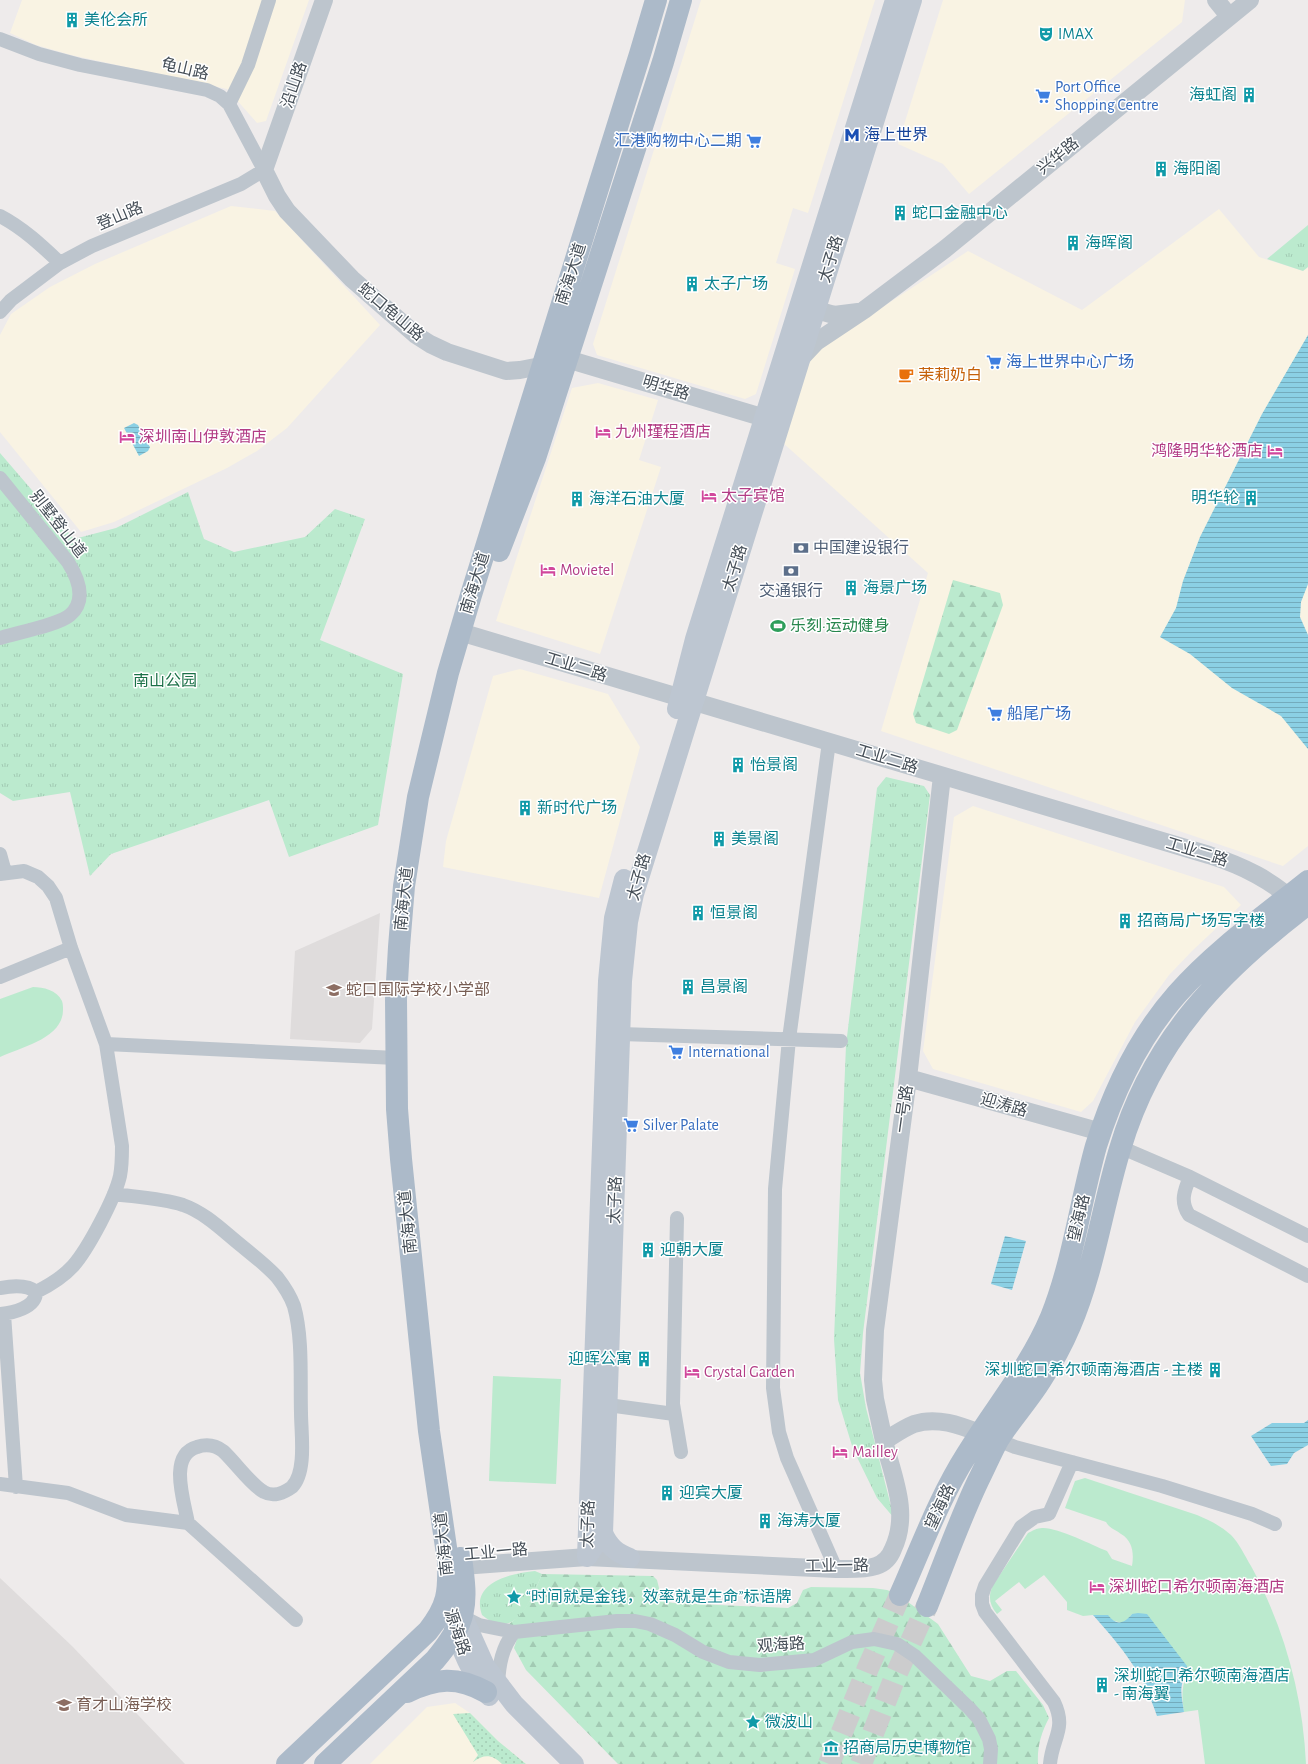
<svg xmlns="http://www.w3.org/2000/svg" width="1308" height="1764" font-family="'Alegreya Sans','Noto Sans SC',sans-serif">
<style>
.commercial{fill:#f9f3e3}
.education{fill:#dfdcdc}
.grass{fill:url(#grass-dots)}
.forest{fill:url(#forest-firs)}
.park{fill:url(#park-tufts)}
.garden{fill:#bbeace}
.water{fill:url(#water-rules)}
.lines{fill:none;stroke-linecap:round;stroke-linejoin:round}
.primary-tunnel{stroke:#cccccd;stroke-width:22;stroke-dasharray:22 11;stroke-linecap:butt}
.minor{stroke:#bdc5cd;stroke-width:14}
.tertiary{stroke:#bdc5cd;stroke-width:18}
.secondary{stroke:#bdc6d1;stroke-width:20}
.primary{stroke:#acbac9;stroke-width:22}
.labels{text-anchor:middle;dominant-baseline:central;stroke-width:3;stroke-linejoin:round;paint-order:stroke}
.culture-label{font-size:16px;fill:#0d838f;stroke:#fff;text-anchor:start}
.street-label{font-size:16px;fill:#454e57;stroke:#fff}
.shop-label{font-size:16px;fill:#366cbe;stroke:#fff;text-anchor:start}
.transit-label{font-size:16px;fill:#164399;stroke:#fff;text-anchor:start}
.food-label{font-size:16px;fill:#c56008;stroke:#fff;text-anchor:start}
.hotel-label{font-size:16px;fill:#b23c85;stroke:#fff;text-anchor:start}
.service-label{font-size:16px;fill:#4e5e75;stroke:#fff;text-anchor:start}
.leisure-label{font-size:16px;fill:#27864d;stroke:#fff;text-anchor:start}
.park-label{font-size:16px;fill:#1c7148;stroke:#fff}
.education-label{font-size:16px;fill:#785e54;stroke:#fff;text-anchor:start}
</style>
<defs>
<pattern id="grass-dots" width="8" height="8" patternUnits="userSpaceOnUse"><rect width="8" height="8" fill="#bbeace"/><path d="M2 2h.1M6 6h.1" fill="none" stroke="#a2cab3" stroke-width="1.8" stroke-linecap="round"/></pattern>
<pattern id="forest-firs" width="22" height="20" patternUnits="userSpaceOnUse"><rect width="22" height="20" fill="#bbeace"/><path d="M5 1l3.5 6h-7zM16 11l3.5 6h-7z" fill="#a2cab3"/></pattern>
<pattern id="park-tufts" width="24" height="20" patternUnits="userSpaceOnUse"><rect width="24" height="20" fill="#bbeace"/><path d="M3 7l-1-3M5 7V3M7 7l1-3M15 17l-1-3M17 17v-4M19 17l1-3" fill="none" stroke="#a2cab3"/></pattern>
<pattern id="water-rules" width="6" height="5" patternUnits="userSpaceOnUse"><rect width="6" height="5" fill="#8bd0e4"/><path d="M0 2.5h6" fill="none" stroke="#73abbc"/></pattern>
</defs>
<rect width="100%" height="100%" fill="#eeebeb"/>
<path class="commercial" d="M22 0H309L266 121 257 123 227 89 71 55 36 45 10 33Z
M701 0H875L808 213 793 208 776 263 795 269 756 394 745 399 597 355 593 344Z
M943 0H1185L1182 22 969 194 943 164 898 144Z
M231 206 275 211 380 325 287 428 257 451 227 468 114 522 81 532 0 432V335L11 314 50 287 95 264Z
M1219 209 1259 257 1303 271 1308 267V846L1283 866 881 731 928 573 782 442 810 359 828 343 968 251 1082 310Z
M598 383 658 400 639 460 661 467 600 654 496 621 572 388Z
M520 669 608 694 640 747 599 898 443 867 446 841 493 676Z
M973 806 1224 887 1241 905 1192 951 1169 975 1135 1022 1093 1101 1081 1112 933 1069 923 1051 954 817Z
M455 1703 470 1713 498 1741 526 1764H370L427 1707Z"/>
<path class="education" d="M380 913 372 1029 360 1043 290 1039 295 951Z
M0 1578 72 1646 185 1764H0Z"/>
<path class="grass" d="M470 1713 498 1741 526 1764H502C492 1754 484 1754 473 1762L478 1755 453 1714Z"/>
<path class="forest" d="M953 580 1000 593 1003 605 957 730 949 734 916 723 913 714Z
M542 1574 653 1576 657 1580 661 1596 668 1602 673 1603 788 1608 797 1603 803 1590 811 1587 873 1588 887 1590 897 1594 938 1624 971 1676 990 1681 1007 1671H1016L1043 1705 1049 1718C1041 1733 1037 1747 1038 1764H618L526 1670 514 1648 518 1636 509 1624C527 1612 534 1593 542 1574Z"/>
<path class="park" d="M1308 225V267L1303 271 1267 259Z
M0 453 74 539 116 528 188 492 204 539 234 552 305 537 335 509 365 519 320 640 403 674 378 825 289 857 269 800 111 854 90 876 70 792 13 801 0 793Z
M886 777 924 786 930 795 863 1333 860 1373 866 1408 894 1518 877 1498 853 1449 838 1400 834 1339 846 1045 877 788Z
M535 1571 542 1574C531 1600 516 1643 482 1615 470 1582 512 1573 535 1571Z"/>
<path class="garden" d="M33 987C43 987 57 990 62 1001 63 1004 63 1007 63 1010 63 1038 22 1047 0 1057V999Z
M493 1376 561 1379 556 1484 489 1481Z
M1085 1478 1197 1515C1209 1520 1221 1526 1231 1535 1239 1543 1245 1556 1251 1566 1284 1627 1303 1695 1306 1764H1205L1198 1710 1184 1712C1182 1698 1181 1688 1187 1674L1132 1614 1126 1622 1122 1623 1093 1615 1083 1616 1067 1610V1602L1044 1575 1025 1589 1019 1582 995 1601 1002 1610 997 1614C989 1604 988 1596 993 1585L1028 1533C1032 1531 1037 1528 1042 1528 1057 1527 1092 1545 1107 1551L1112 1559 1132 1566C1134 1554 1133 1541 1121 1534 1115 1529 1110 1529 1106 1522L1065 1508 1075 1481Z"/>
<path class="water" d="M1308 335V584L1301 602 1300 617 1308 635V749L1281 716 1232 688 1190 654 1160 637 1176 608 1183 581 1200 537 1262 414Z
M134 423 138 425 146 441 150 447 148 451 139 456 124 428Z
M1005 1236 1026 1241 1012 1290 991 1284Z
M1308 1420V1445L1294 1453 1287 1464 1271 1466 1251 1436 1272 1423H1304Z
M1138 1613 1147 1614 1187 1666C1187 1673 1184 1677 1182 1684 1180 1693 1183 1703 1184 1712L1157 1716C1142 1671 1123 1649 1093 1615H1108C1116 1626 1124 1624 1132 1614Z"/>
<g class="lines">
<path class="primary-tunnel" d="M829 1764 868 1668 900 1595
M861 1764 895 1677 927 1606"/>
<path class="minor" d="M0 39 39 54 80 65 207 90 220 96 229 104 264 170 241 184 92 246 60 263 11 300 0 312
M229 104 248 65 269 0
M0 216C23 228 41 245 60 263
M0 478 68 562C78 578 87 600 70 615 59 625 15 633 0 638
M829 742 789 1039 775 1189 773 1388 779 1432 787 1458 836 1569
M0 854 5 872
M0 874 24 871 38 877 48 886 56 898 71 948 106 1044 122 1146C122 1156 122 1166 120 1176 115 1198 88 1249 73 1266 63 1277 50 1285 36 1292
M0 977 71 948
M620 1034 841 1041
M106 1044 396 1058
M1120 1147 1190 1177 1308 1236
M1190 1177C1184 1191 1180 1202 1189 1215L1308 1276
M114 1194C136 1197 161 1198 183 1205 206 1213 224 1232 243 1247 254 1256 267 1266 277 1277 284 1286 290 1295 294 1306 303 1338 300 1379 301 1413 301 1432 307 1472 292 1487 284 1493 273 1497 264 1492 252 1486 235 1462 223 1451 215 1445 206 1444 197 1447 168 1455 184 1501 188 1523
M677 1218 673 1404 681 1452
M0 1288C11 1286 27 1284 36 1292 36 1308 12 1313 0 1314
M4 1314 16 1487
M608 1405 674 1414
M998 1440 1015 1447 1162 1486 1252 1514 1275 1524
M0 1484 68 1493 126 1515 188 1523 296 1620
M463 1617 479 1625 514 1632 617 1621H635L650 1624 675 1635 703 1652 729 1662 760 1665 814 1660 852 1642 874 1639 897 1644 915 1656 970 1709 979 1719 989 1739 991 1749 990 1764
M498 1684C499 1664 502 1648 514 1632
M1050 1764C1052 1738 1067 1729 1054 1702L985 1612 982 1604V1595L985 1586 1021 1527 1035 1517 1049 1514 1072 1462"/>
<path class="tertiary" d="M324 0 264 170 277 196 287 211 352 279 416 335 430 344 447 352 506 371 520 370 566 361 577 362 765 418
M1216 0 1229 16
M817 305 820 311 834 315 858 312
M801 358 816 342 864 310 945 249 1250 0
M460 632 1209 855C1243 866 1272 880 1298 905
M908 1078 1101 1132
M884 1441 875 1399 873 1380 875 1330 908 1078 942 776
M449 1561 462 1566 587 1557 836 1569C849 1569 864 1570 876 1566 885 1563 890 1557 893 1549 910 1513 893 1477 884 1441 894 1435 904 1428 914 1424 941 1415 968 1429 993 1438"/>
<path class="secondary" d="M677 709 695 639 895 0
M603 1533C609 1547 617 1553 630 1558
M587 1557 603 1533 622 981 628 922 634 894 912 0
M587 1557 608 981 614 918 624 879
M452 1608 463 1617 485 1666 514 1704 574 1764
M452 1621C461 1649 471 1674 489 1696"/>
<path class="primary" d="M499 551 535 458 663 62 681 0
M900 1595C921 1548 939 1498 967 1454 995 1408 1030 1367 1051 1317 1073 1262 1080 1203 1096 1146 1113 1092 1139 1037 1177 994 1215 951 1263 917 1308 881
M927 1606C944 1564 959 1521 978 1481 985 1467 991 1453 998 1440 1011 1419 1028 1401 1041 1380 1052 1363 1062 1345 1070 1326 1094 1270 1102 1208 1120 1149 1152 1040 1220 971 1308 904
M407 1692C436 1678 457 1676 486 1692
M287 1764 428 1631C448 1606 449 1592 448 1561L429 1431 401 1159 397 1109 396 999 399 947 404 886 418 797 448 673 471 595 640 54 656 0
M325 1764 435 1660C467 1622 468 1606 461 1558"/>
</g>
<defs>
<g id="building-bare" transform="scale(1.2)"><path d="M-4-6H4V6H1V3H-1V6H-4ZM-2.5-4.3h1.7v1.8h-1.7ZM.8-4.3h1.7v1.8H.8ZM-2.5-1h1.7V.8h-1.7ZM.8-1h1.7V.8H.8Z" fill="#0f9aa8" stroke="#fff" stroke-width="2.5" paint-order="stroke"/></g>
<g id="theatre-bare" transform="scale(1.2)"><path d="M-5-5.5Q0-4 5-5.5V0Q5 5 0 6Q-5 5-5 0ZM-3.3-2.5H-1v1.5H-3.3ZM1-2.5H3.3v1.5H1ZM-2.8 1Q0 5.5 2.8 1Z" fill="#0f9aa8" stroke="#fff" stroke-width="2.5" paint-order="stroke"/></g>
<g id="supermarket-bare" transform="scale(1.2)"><path d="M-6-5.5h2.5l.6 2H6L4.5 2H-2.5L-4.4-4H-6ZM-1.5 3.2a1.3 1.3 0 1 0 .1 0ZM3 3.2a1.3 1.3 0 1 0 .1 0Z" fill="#3f7fe0" stroke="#fff" stroke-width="2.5" paint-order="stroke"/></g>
<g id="metro-bare" transform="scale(1.2)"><path d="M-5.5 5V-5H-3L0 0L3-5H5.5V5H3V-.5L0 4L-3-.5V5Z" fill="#1a4fb4" stroke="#fff" stroke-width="2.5" paint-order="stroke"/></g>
<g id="cafe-bare" transform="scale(1.2)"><path d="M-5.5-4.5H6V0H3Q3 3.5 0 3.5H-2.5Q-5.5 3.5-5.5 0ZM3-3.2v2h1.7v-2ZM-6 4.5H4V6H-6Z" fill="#e8710a" stroke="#fff" stroke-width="2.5" paint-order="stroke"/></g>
<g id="hotel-bare" transform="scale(1.2)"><path d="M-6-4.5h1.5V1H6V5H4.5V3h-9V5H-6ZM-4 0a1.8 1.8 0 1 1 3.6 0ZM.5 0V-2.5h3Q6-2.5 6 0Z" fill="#d1479c" stroke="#fff" stroke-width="2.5" paint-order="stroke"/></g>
<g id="bank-bare" transform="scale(1.2)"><path d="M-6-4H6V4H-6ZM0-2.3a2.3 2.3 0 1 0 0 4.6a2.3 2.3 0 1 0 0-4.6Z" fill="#5c6f8a" stroke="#fff" stroke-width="2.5" paint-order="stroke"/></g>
<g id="stadium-bare" transform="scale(1.2)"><path d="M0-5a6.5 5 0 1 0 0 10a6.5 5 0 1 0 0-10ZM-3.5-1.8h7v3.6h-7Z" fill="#2e9e5b" stroke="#fff" stroke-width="2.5" paint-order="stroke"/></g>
<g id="school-bare" transform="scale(1.2)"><path d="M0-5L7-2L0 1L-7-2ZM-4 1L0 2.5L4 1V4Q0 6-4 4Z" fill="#8d6e63" stroke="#fff" stroke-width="2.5" paint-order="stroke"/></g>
<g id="sight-bare" transform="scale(1.2)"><path d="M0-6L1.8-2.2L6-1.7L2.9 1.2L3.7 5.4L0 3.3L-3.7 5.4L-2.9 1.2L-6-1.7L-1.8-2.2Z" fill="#0f9aa8" stroke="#fff" stroke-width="2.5" paint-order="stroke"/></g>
<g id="museum-bare" transform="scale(1.2)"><path d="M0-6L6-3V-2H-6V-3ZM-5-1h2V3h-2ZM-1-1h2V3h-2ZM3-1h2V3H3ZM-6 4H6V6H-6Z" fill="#0f9aa8" stroke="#fff" stroke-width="2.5" paint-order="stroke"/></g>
</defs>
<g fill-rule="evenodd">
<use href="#building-bare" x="72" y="20"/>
<use href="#theatre-bare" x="1046" y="34"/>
<use href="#building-bare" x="1249" y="95"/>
<use href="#supermarket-bare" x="1043" y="96"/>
<use href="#metro-bare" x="852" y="135"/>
<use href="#supermarket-bare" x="754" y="141"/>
<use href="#building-bare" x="1161" y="169"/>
<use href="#building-bare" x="900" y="213"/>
<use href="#building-bare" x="1073" y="243"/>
<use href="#building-bare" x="692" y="284"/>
<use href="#supermarket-bare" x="994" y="362"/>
<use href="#cafe-bare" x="906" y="375"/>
<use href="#hotel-bare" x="603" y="432"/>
<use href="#hotel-bare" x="127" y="437"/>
<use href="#hotel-bare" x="1275" y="451"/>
<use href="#hotel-bare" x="709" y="496"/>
<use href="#building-bare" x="1251" y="498"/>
<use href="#building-bare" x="577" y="499"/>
<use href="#bank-bare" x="801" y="548"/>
<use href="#hotel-bare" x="548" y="570"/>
<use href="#bank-bare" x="791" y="571"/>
<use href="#building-bare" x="851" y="588"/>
<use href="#stadium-bare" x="778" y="626"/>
<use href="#supermarket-bare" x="995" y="714"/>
<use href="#building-bare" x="738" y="765"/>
<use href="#building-bare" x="525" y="808"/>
<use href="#building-bare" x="719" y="839"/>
<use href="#building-bare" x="698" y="913"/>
<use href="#building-bare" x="1125" y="921"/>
<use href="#building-bare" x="688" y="987"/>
<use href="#school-bare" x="334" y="990"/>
<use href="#supermarket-bare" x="676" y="1052"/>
<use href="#supermarket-bare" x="631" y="1125"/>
<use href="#building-bare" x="648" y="1250"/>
<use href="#building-bare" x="644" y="1359"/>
<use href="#building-bare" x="1215" y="1370"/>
<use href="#hotel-bare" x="692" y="1372"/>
<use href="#hotel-bare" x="840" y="1452"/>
<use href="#building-bare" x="667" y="1493"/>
<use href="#building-bare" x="765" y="1521"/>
<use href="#hotel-bare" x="1097" y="1587"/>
<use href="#sight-bare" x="514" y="1597"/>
<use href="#building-bare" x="1102" y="1685"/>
<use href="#school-bare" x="64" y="1705"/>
<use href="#sight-bare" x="753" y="1722"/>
<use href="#museum-bare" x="831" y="1748"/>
</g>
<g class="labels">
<g class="culture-label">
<text x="84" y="20">美伦会所</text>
<text x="1058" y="34">IMAX</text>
<text x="1237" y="95" text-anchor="end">海虹阁</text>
<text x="1173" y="169">海阳阁</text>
<text x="912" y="213">蛇口金融中心</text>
<text x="1085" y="243">海晖阁</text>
<text x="704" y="284">太子广场</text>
<text x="1239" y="498" text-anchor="end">明华轮</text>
<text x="589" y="499">海洋石油大厦</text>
<text x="863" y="588">海景广场</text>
<text x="750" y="765">怡景阁</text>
<text x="537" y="808">新时代广场</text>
<text x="731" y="839">美景阁</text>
<text x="710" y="913">恒景阁</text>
<text x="1137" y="921">招商局广场写字楼</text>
<text x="700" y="987">昌景阁</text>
<text x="660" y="1250">迎朝大厦</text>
<text x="632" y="1359" text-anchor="end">迎晖公寓</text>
<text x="1203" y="1370" text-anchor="end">深圳蛇口希尔顿南海酒店 - 主楼</text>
<text x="679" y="1493">迎宾大厦</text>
<text x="777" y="1521">海涛大厦</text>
<text x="526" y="1597">“时间就是金钱，效率就是生命”标语牌</text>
<text x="1114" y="1676">深圳蛇口希尔顿南海酒店<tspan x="1114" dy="18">- 南海翼</tspan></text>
<text x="765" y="1722">微波山</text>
<text x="843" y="1748">招商局历史博物馆</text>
</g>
<g class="street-label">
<text transform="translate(185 69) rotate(13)">龟山路</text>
<text transform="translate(294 85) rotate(-71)">沿山路</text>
<text transform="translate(1058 156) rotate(-39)">兴华路</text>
<text transform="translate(120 216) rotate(-23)">登山路</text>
<text transform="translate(831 259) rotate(-73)">太子路</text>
<text transform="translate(571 274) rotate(-72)">南海大道</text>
<text transform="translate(391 312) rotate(40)">蛇口龟山路</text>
<text transform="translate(666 388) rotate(17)">明华路</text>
<text transform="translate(58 524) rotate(52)">别墅登山道</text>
<text transform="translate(735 568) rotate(-73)">太子路</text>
<text transform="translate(475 583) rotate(-73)">南海大道</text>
<text transform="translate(576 667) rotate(17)">工业二路</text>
<text transform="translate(887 759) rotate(17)">工业二路</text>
<text transform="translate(1197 852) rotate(17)">工业二路</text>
<text transform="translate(639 877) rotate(-75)">太子路</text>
<text transform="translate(404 899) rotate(-84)">南海大道</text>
<text transform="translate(1004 1105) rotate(16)">迎涛路</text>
<text transform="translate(904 1109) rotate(-82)">一号路</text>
<text transform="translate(615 1200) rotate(-88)">太子路</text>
<text transform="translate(1079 1218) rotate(-77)">望海路</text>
<text transform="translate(408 1222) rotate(-96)">南海大道</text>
<text transform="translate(940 1507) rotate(-65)">望海路</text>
<text transform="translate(588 1524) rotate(-88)">太子路</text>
<text transform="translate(444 1544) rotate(-96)">南海大道</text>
<text transform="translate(496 1552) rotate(-5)">工业一路</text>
<text transform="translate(837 1566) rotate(-1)">工业一路</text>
<text transform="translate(457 1632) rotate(71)">源海路</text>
<text transform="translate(781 1645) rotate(-4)">观海路</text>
</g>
<g class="shop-label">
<text x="1055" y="87">Port Office<tspan x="1055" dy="18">Shopping Centre</tspan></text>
<text x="742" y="141" text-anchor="end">汇港购物中心二期</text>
<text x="1006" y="362">海上世界中心广场</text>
<text x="1007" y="714">船尾广场</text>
<text x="688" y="1052">International</text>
<text x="643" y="1125">Silver Palate</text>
</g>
<g class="transit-label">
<text x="864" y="135">海上世界</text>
</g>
<g class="food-label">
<text x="918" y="375">茉莉奶白</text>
</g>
<g class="hotel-label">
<text x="615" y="432">九州瑾程酒店</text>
<text x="139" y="437">深圳南山伊敦酒店</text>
<text x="1263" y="451" text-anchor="end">鸿隆明华轮酒店</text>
<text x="721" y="496">太子宾馆</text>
<text x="560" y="570">Movietel</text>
<text x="704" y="1372">Crystal Garden</text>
<text x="852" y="1452">Mailley</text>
<text x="1109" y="1587">深圳蛇口希尔顿南海酒店</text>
</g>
<g class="service-label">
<text x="813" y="548">中国建设银行</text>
<text x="791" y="591" text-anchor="middle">交通银行</text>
</g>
<g class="leisure-label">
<text x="790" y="626">乐刻·运动健身</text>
</g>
<g class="park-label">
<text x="165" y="681">南山公园</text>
</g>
<g class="education-label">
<text x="346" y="990">蛇口国际学校小学部</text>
<text x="76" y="1705">育才山海学校</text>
</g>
</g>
</svg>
